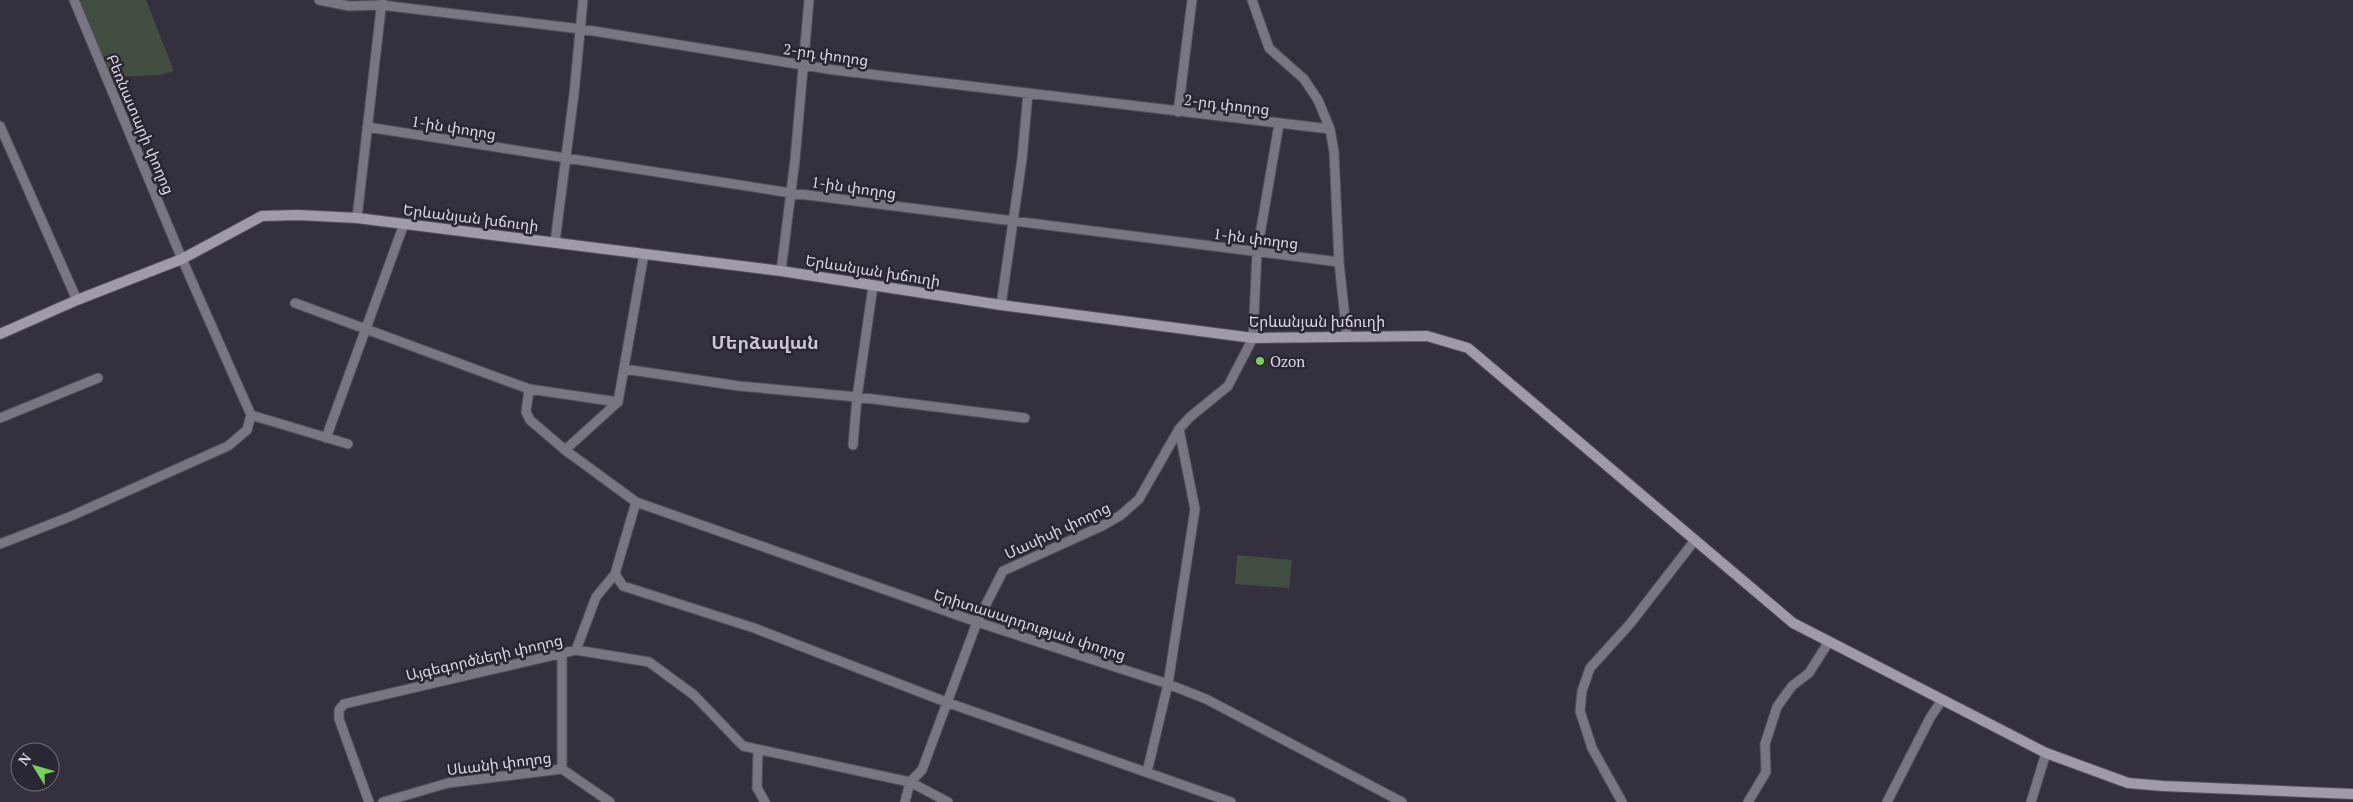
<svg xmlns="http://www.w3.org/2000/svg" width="2353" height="802" font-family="'PT Serif','Noto Sans Armenian',serif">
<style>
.green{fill:#424e3f}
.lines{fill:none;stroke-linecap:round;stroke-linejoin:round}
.street-casing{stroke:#534e5b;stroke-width:11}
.secondary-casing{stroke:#534e5b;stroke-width:12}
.street{stroke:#797581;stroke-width:9}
.secondary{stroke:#a19aad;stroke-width:10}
.poi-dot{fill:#76d25a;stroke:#2b2634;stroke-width:2}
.labels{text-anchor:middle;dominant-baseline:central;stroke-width:5;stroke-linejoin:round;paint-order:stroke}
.street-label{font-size:15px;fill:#dbd8e1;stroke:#2b2634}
.poi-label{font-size:15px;fill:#dbd8e1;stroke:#2b2634;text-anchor:start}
.quarter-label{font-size:18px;font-weight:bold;fill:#cbc5d6;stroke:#2b2634}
</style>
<rect width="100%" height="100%" fill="#35303e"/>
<path class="green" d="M84 0H146L174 71 160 75 109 77 78 1Z
M1237 555 1292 560 1289 588 1235 584Z"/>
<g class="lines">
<g class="street-casing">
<path id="street" d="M74 0 182 259 251 415 348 444
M319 0 349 6 381 5 581 29 834 70 1330 129
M1252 0 1269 48 1304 79 1318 100 1330 129 1334 152 1339 262 1347 337
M1178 112 1192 0
M0 126 77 300
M367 127 791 193 1339 262
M357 218 382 0
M555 242 574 94 583 0
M781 271 795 160 809 0
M295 303 529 389 618 402
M1001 305 1022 159 1028 93
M624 369 739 386 857 397 1025 418
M529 389 526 412 530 420 565 450 636 502 977 622 1168 684 1206 699 1402 802
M0 418 98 378
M326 438 404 224
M853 445 857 397 873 286
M565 450 618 402 644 254
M636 502 615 574 623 586 754 628 946 702 1231 802
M0 544 69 517 228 446 247 430 251 415
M576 650 596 597 615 574
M758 750 757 788 765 802
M562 769V653
M1147 772 1168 684 1195 509 1179 429
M369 802 339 719V710L344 704 576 650 649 662 694 695 743 746 910 782 948 802
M383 802 448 783 562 769 610 802
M905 802 910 782 922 770 977 622 1003 571 1102 526 1121 515 1139 499 1179 429 1190 417 1228 386 1253 338 1257 252 1279 124
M1622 802 1592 748 1580 711 1582 691 1590 668 1630 624 1695 540
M1748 802 1766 772 1765 744 1777 707 1792 686 1809 673 1828 643
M1887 802 1930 718 1942 700
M2031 802 2046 753"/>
</g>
<g class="secondary-casing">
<path id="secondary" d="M0 334 77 300 182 259 262 216 298 215 357 218 781 271 1001 305 1253 338 1427 336 1468 348 1793 623 2046 753 2128 783 2163 786 2353 794"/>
</g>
<use href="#street" class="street"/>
<use href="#secondary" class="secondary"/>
</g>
<circle class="poi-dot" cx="1260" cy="361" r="5"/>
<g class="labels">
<g class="street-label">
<text transform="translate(826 54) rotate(8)">2-րդ փողոց</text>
<text transform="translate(1227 104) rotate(7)">2-րդ փողոց</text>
<text transform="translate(141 124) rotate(67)">Բեռնատարի փողոց</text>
<text transform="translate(454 127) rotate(9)">1-ին փողոց</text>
<text transform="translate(854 187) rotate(8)">1-ին փողոց</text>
<text transform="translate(471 217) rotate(7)">Երևանյան խճուղի</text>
<text transform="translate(1256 238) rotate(7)">1-ին փողոց</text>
<text transform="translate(873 270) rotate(9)">Երևանյան խճուղի</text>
<text x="1317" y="321">Երևանյան խճուղի</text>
<text transform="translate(1057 530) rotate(-25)">Մասիսի փողոց</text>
<text transform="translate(1030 624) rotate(18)">Երիտասարդության փողոց</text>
<text transform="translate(484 657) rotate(-13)">Այգեգործների փողոց</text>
<text transform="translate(499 763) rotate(-7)">Սևանի փողոց</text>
</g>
<g class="poi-label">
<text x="1270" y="361">Ozon</text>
</g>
<g class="quarter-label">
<text x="765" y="342">Մերձավան</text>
</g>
</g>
<g transform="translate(35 767) rotate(307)"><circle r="24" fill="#2b2634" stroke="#716d79"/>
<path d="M0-4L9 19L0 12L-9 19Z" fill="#76d25a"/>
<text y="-8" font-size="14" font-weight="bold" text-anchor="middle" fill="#dbd8e1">N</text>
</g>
</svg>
